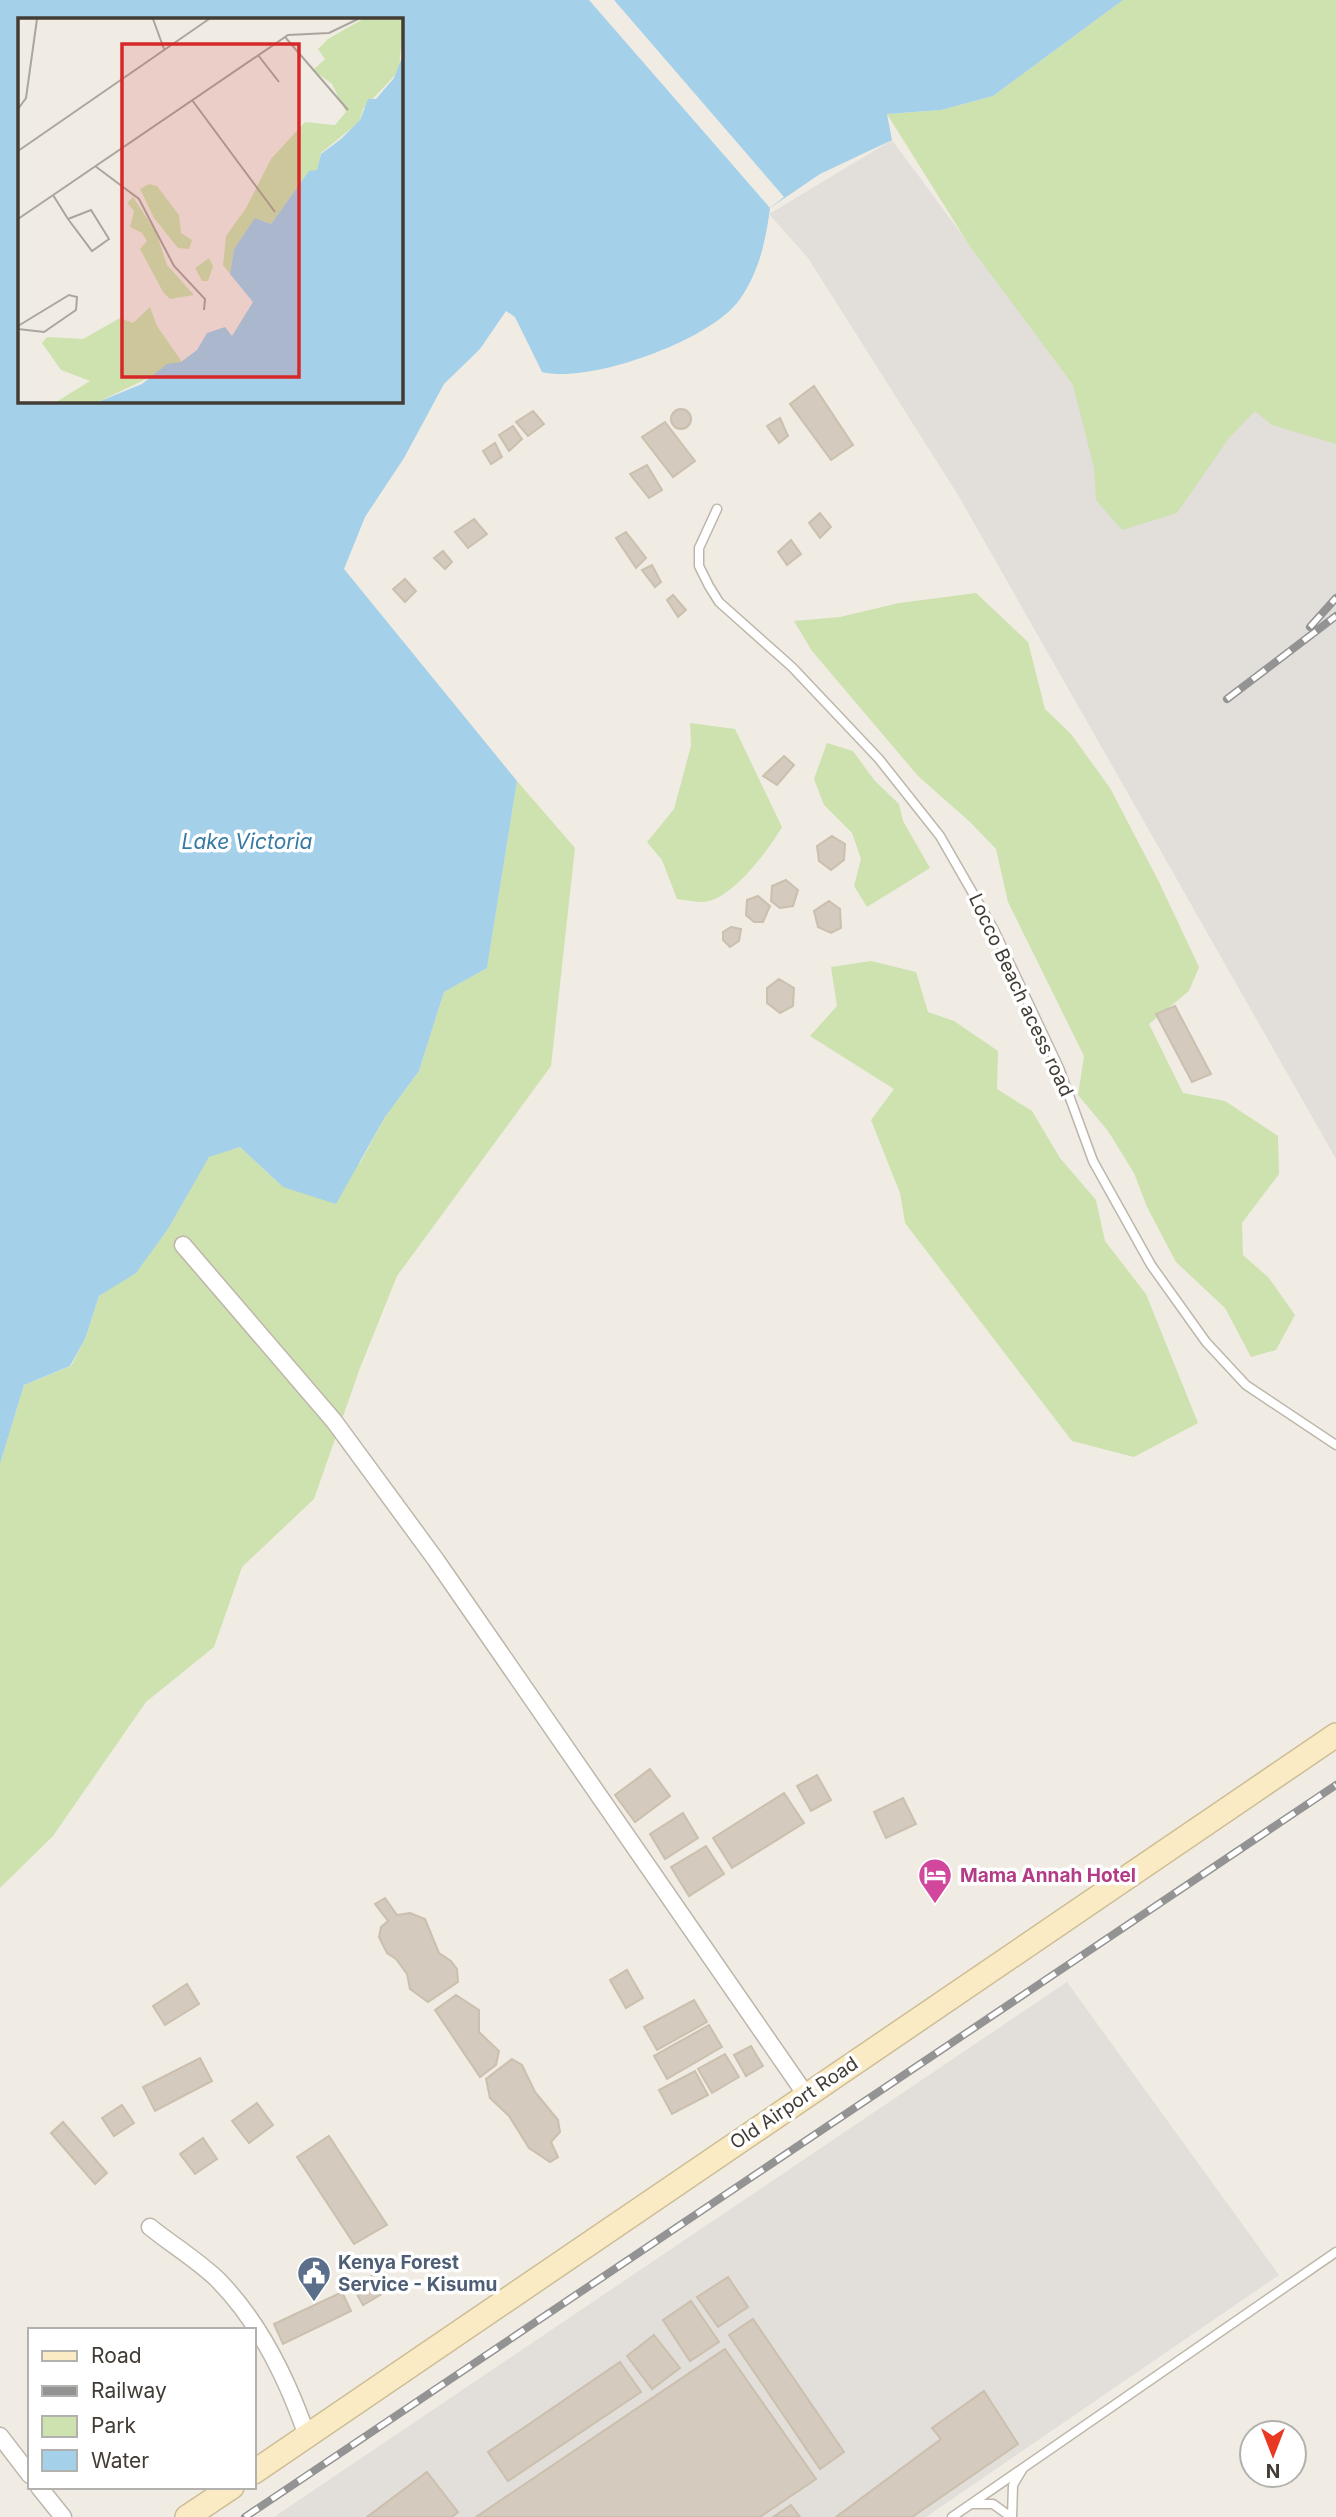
<svg xmlns="http://www.w3.org/2000/svg" width="1336" height="2517" font-family="Inter,sans-serif">
<style>
.industrial{fill:#e2ded9}
.green{fill:#cde2af}
.water{fill:#a4d0e9;fill-rule:evenodd}
.pier{fill:#f0ece4}
.building{fill:#d4cabd;stroke:#cbbfae;stroke-width:2}
.lines{fill:none;stroke-linecap:round;stroke-linejoin:round}
.lane-casing{stroke:#beb6aa;stroke-width:11}
.street-casing{stroke:#beb6aa;stroke-width:19}
.secondary-casing{stroke:#cdbd96;stroke-width:26}
.lane{stroke:#fff;stroke-width:8}
.street{stroke:#fff;stroke-width:16}
.secondary{stroke:#faebc4;stroke-width:23}
.rail-casing{stroke:#939393;stroke-width:8}
.rail{stroke:#fff;stroke-width:5;stroke-dasharray:16;stroke-linecap:butt}
.labels{text-anchor:middle;dominant-baseline:central;stroke-width:7;stroke-linejoin:round;paint-order:stroke}
.street-label{font-size:19px;fill:#423c34;stroke:#fff}
.hotel-label{font-size:19px;font-weight:bold;fill:#b23c85;stroke:#fff;text-anchor:start}
.service-label{font-size:19px;font-weight:bold;fill:#4e5e75;stroke:#fff;text-anchor:start}
.water-label{font-size:21px;font-style:italic;fill:#377aa4;stroke:#fff}
.inset-road{fill:none;stroke:#aaa69e;stroke-width:2}
.view{fill:#d62828;fill-opacity:0.15;stroke:#d62828;stroke-width:3.5}
.inset-edge{fill:none;stroke:#423c34;stroke-width:3.5}
</style>
<rect width="100%" height="100%" fill="#f0ece4"/>
<path class="industrial" d="M892 140 1099 420 1336 167V1159L958 495 808 258 769 214Z
M1067 1982 1279 2275 926 2517H274Z"/>
<path class="green" d="M1123 0H1336V444L1272 425 1255 411 1229 438 1177 513 1122 530 1096 500 1094 468 1073 385 969 245 887 114 941 110 993 96Z
M976 593 1028 642 1045 709 1071 734 1110 788 1159 882 1199 967 1189 991 1149 1024 1183 1093 1225 1101 1278 1136 1279 1174 1242 1223 1243 1255 1269 1278 1295 1315 1276 1350 1251 1357 1225 1308 1176 1262 1147 1207 1134 1173 1108 1131 1078 1095 1084 1056 1008 902 996 849 970 822 918 776 812 651 794 621 840 617 899 603Z
M690 723 735 729 782 827C769 849 733 899 704 902 696 902 685 900 677 899L662 860 647 842 674 809 691 746Z
M827 743 853 751 874 780 899 804 903 821 930 868 867 907 854 886 861 859 852 833 824 805 814 779Z
M517 781 575 848 551 1066 397 1276 360 1368 314 1499 242 1567 214 1647 146 1702 53 1836 0 1888V1464L24 1385 71 1366 85 1339 99 1296 136 1272 168 1229 209 1156 240 1147 283 1187 360 1163 385 1117 419 1071 444 992 487 968Z
M871 961 916 972 928 1012 954 1021 998 1051 997 1089 1032 1111 1060 1158 1096 1200 1105 1241 1146 1294 1198 1423 1134 1457 1072 1441 905 1223 900 1193 871 1120 894 1089 810 1036 837 1006 831 967Z"/>
<path class="water" d="M0 0H1123L993 96 941 110 887 114 892 140 820 174 770 208C766 240 759 272 740 299 712 340 590 384 542 372L515 317 506 311 480 349 444 384 404 458 365 517 344 569 517 781 487 968 444 992 419 1071 385 1117 336 1204 283 1187 240 1147 209 1157 168 1229 136 1273 99 1296 85 1339 70 1366 24 1385 0 1464ZM19 19H401V401H19Z"/>
<path class="pier" d="M589 0H614L784 197 770 208Z"/>
<path class="building" d="M814 386 853 445 831 460 790 404Z
M671 419a10 10 0 1 1 20 0a10 10 0 1 1-20 0Z
M533 411 544 424 528 436 516 422Z
M780 418 788 436 779 443 767 426Z
M665 422 695 461 673 477 642 437Z
M513 426 522 439 509 451 499 435Z
M495 443 502 457 491 464 483 451Z
M647 465 662 490 649 498 630 474Z
M820 513 831 527 820 538 809 523Z
M474 519 487 534 468 548 455 532Z
M626 532 646 558 636 568 616 538Z
M791 540 801 554 787 565 778 552Z
M443 551 452 562 445 569 434 558Z
M652 565 661 582 655 587 642 570Z
M405 579 416 591 405 602 393 589Z
M673 595 686 610 678 617 667 600Z
M784 756 794 765 777 785 763 776Z
M832 836 845 844 844 860 831 870 819 861 817 846Z
M786 880 798 890 793 906 780 908 771 901 772 886Z
M758 896 770 906 763 922H754L746 915 747 900Z
M829 901 840 909 841 928 831 933 818 927 814 911Z
M731 927 741 929 739 941 730 947 723 940V932Z
M779 979 794 988 793 1006 780 1013 767 1003V988Z
M1175 1006 1211 1074 1192 1082 1156 1014Z
M650 1769 670 1796 635 1822 615 1795Z
M817 1775 831 1800 811 1811 797 1786Z
M784 1793 804 1823 732 1868 713 1838Z
M903 1798 916 1824 886 1838 874 1812Z
M683 1813 698 1838 665 1859 650 1834Z
M706 1846 724 1874 689 1896 671 1867Z
M385 1898 397 1915 410 1913 425 1919 439 1953 451 1961 457 1969 458 1982 428 2002 410 1989 407 1974 396 1959 387 1953 379 1937 381 1927 388 1921 375 1904Z
M627 1970 643 1998 626 2008 610 1980Z
M187 1984 199 2004 165 2025 153 2006Z
M456 1995 479 2010V2032L499 2051 496 2065 480 2077 435 2010Z
M694 2000 707 2022 657 2050 644 2027Z
M709 2025 722 2047 667 2079 654 2056Z
M751 2046 763 2066 746 2076 734 2055Z
M725 2054 739 2077 712 2093 698 2069Z
M200 2058 212 2081 155 2111 143 2087Z
M512 2059 522 2065 535 2092 558 2120 560 2132 551 2142 558 2157 550 2162 529 2148 509 2116 490 2098 486 2079Z
M695 2071 708 2095 672 2114 659 2090Z
M257 2103 273 2125 249 2143 232 2121Z
M122 2105 134 2123 114 2136 102 2118Z
M63 2122 107 2173 95 2184 51 2133Z
M329 2136 387 2225 354 2244 297 2157Z
M203 2138 217 2159 195 2174 180 2154Z
M376 2273 387 2291 363 2305 353 2287Z
M728 2277 748 2307 718 2327 697 2297Z
M342 2292 351 2311 283 2344 274 2324Z
M691 2301 719 2342 690 2361 663 2320Z
M753 2319 844 2452 820 2469 729 2335Z
M654 2335 680 2368 652 2389 627 2356Z
M725 2349 816 2479 760 2517H476Z
M620 2362 641 2392 508 2481 488 2452Z
M984 2391 1018 2444 912 2517H836L941 2439 932 2428Z
M427 2472 458 2512 452 2517H367Z
M791 2505 800 2517H773Z"/>
<g class="lines">
<g class="lane-casing">
<path id="lane" d="M717 509 699 548V566L709 586 719 602 792 667 879 759 940 836 994 930 1059 1068 1093 1161 1151 1265 1206 1342 1246 1385 1336 1445
M973 2504H993L1011 2517
M952 2517 1336 2252
M1012 2517 1013 2485 1022 2470"/>
</g>
<g class="street-casing">
<path id="street" d="M183 1245 334 1421 436 1560 806 2095
M150 2227C172 2245 199 2261 219 2281 260 2323 288 2381 307 2436
M0 2436 30 2475
M39 2487 63 2517"/>
</g>
<g class="secondary-casing">
<path id="secondary" d="M254 2472 1336 1735
M187 2517 232 2487"/>
</g>
<use href="#lane" class="lane"/>
<use href="#street" class="street"/>
<use href="#secondary" class="secondary"/>
<g class="rail-casing">
<path id="rail" d="M1310 627 1336 598
M1227 699 1336 616
M245 2517 1336 1785"/>
</g>
<use href="#rail" class="rail"/>
</g>
<defs>
<g id="hotel-pin" transform="scale(1.75)"><path d="M0 17L-7.5 6A9.5 9.5 0 1 1 7.5 6Z" fill="#d1479c" stroke="#fff"/><path d="M-6-4.5h1.5V1H6V5H4.5V3h-9V5H-6ZM-4 0a1.8 1.8 0 1 1 3.6 0ZM.5 0V-2.5h3Q6-2.5 6 0Z" fill="#fff"/></g>
<g id="civic-pin" transform="scale(1.75)"><path d="M0 17L-7.5 6A9.5 9.5 0 1 1 7.5 6Z" fill="#5c6f8a" stroke="#fff"/><path d="M-.6-6.5H3V-4.5H.6V-3L4-1V1h2V6H-6V1h2V-1L-.6-3ZM-1.2 2.5V6h2.4V2.5Z" fill="#fff"/></g>
</defs>
<g fill-rule="evenodd">
<use href="#hotel-pin" x="935" y="1875"/>
<use href="#civic-pin" x="314" y="2273"/>
</g>
<g class="labels">
<g class="street-label">
<text transform="translate(1021 995) rotate(65)">Locco Beach acess road</text>
<text transform="translate(794 2103) rotate(-34)">Old Airport Road</text>
</g>
<g class="hotel-label">
<text x="960" y="1875">Mama Annah Hotel</text>
</g>
<g class="service-label">
<text x="338" y="2262">Kenya Forest<tspan x="338" dy="22">Service - Kisumu</tspan></text>
</g>
<g class="water-label">
<text x="247" y="841">Lake Victoria</text>
</g>
</g>
<g transform="translate(18 18)">
<rect width="385" height="385" fill="#f0ece4"/>
<path d="M345 1H385L381 53 345 91 341 104 303 135 299 153H291L253 206 243 202 230 211 216 231 212 256 205 247 208 218 228 190 253 141 287 104 317 107 328 94 314 66 295 52 307 41 300 31 310 21ZM131 166 139 168 161 197 163 215 174 222 171 231 160 230 136 200 122 171ZM115 179 138 214 149 247 176 277 152 281 145 274 122 231 129 223 124 215 112 209 116 193 109 185ZM191 240 195 248 190 263H184L177 250ZM132 289 139 308 164 344 80 384H38L72 363 43 352 24 325 29 319 65 321 102 300 115 305Z" fill="#cde2af"/>
<path d="M385 37V384H80L124 366 149 346 163 344 179 332 189 315 207 309 214 318 235 284 212 256 216 231 237 200 253 206 291 153 299 152 303 136 323 121 342 102 350 81H358L376 60Z" fill="#a4d0e9"/>
<path class="inset-road" d="M135 1 146 31M267 19 330 92M240 37 261 64M174 82 257 194M0 91 8 80 19 1M0 133 191 1M77 148 121 181 156 248 187 281 186 292M35 177 50 201 74 233 91 221 73 192 50 201M0 201 270 17 311 15 340 1M0 308 51 277 59 279 58 292 26 314 0 311"/>
<path class="view" d="M104 26H281V359H104Z"/>
<rect width="385" height="385" class="inset-edge"/>
</g>
<rect x="28" y="2328" width="228" height="161" fill="#ffffff" stroke="#b3b1ae" stroke-width="2"/>
<rect x="42" y="2351" width="35" height="10" fill="#faebc4" stroke="#b3b1ae" stroke-width="2"/>
<text x="91" y="2363" font-size="21" fill="#423c34">Road</text>
<rect x="42" y="2386" width="35" height="10" fill="#939393" stroke="#b3b1ae" stroke-width="2"/>
<text x="91" y="2398" font-size="21" fill="#423c34">Railway</text>
<rect x="42" y="2416" width="35" height="21" fill="#cde2af" stroke="#b3b1ae" stroke-width="2"/>
<text x="91" y="2433" font-size="21" fill="#423c34">Park</text>
<rect x="42" y="2450" width="35" height="21" fill="#a4d0e9" stroke="#b3b1ae" stroke-width="2"/>
<text x="91" y="2468" font-size="21" fill="#423c34">Water</text>
<g transform="translate(1273 2454) rotate(180)"><circle r="33" fill="#ffffff" stroke="#b3b1ae" stroke-width="2"/>
<path d="M0-5L12 26L0 18L-12 26Z" fill="#e93923"/>
<text y="-10" font-size="19" font-weight="bold" text-anchor="middle" fill="#423c34">N</text>
</g>
</svg>
